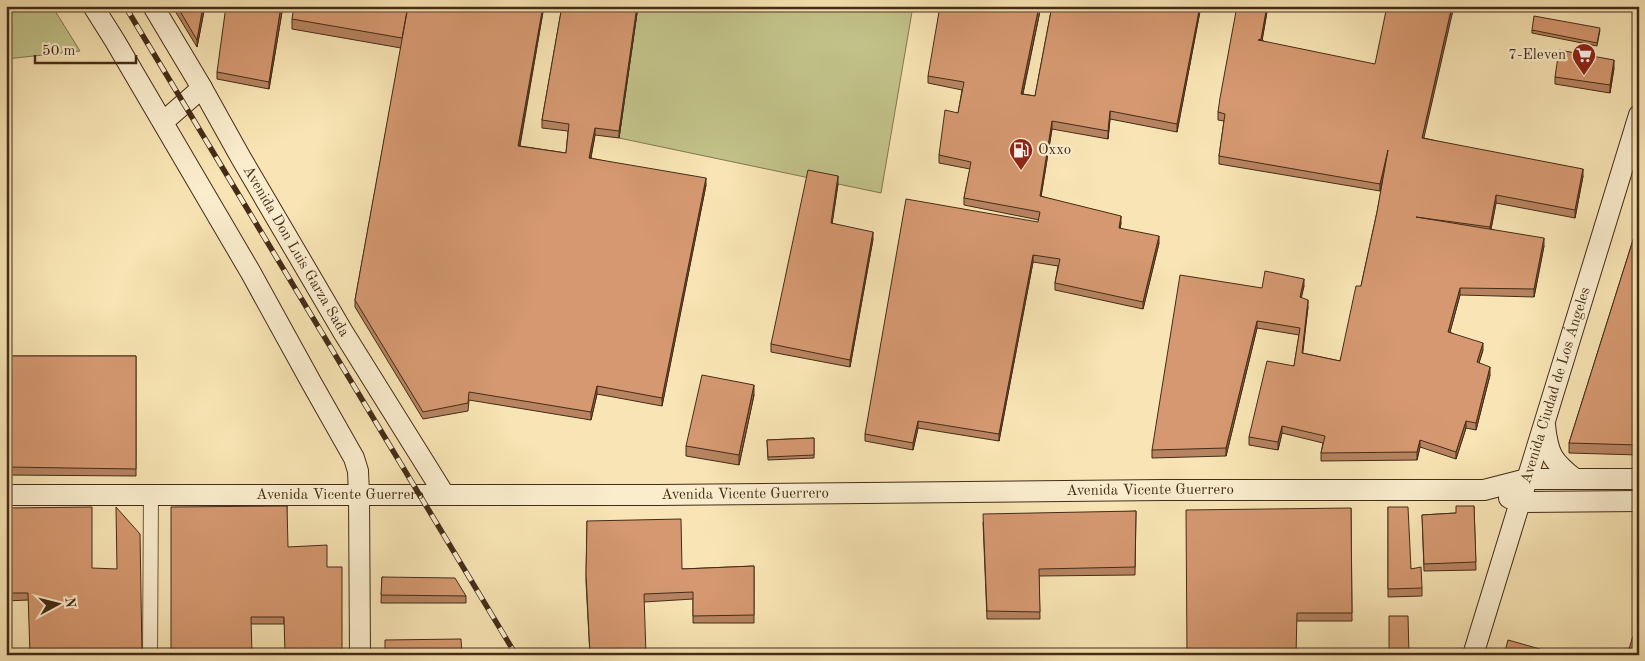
<svg xmlns="http://www.w3.org/2000/svg" width="1645" height="661" font-family="'Old Standard TT',serif">
<style>
.green{fill:#c2c38a;stroke:#837851}
.lines{fill:none;stroke-linecap:round;stroke-linejoin:round}
.street-casing{stroke:#715a3f;stroke-width:16}
.secondary-casing{stroke:#442c18;stroke-width:22}
.street{stroke:#faedce;stroke-width:14}
.secondary{stroke:#faedce;stroke-width:20}
.rail-casing{stroke:#442c18;stroke-width:5.5}
.rail{stroke:#faedce;stroke-width:4;stroke-dasharray:11;stroke-linecap:butt}
.wall{fill:#b78360;stroke:#442c18}
.shaded-wall{fill:#956a4e;stroke:#442c18}
.building{fill:#d59870;stroke:#442c18}
.labels{text-anchor:middle;dominant-baseline:central;stroke-width:4.5;stroke-linejoin:round;paint-order:stroke}
.poi-label{font-size:15px;fill:#442c18;stroke:#faedce;text-anchor:end}
.street-label{font-size:15px;fill:#442c18;stroke:#faedce}
</style>
<rect width="100%" height="100%" fill="#f8e4b4"/>
<filter id="stains"><feTurbulence type="fractalNoise" baseFrequency=".004" numOctaves="4"/><feColorMatrix values="0 0 0 0 .2 0 0 0 0 .09 0 0 0 0 .02 0 0 0 .5 -.17"/></filter>
<radialGradient id="worn" r=".72"><stop offset=".6" stop-color="#630" stop-opacity="0"/><stop offset="1" stop-color="#630" stop-opacity=".3"/></radialGradient>
<path class="green" d="M6 6H52L80 51 6 59Z
M638 6H913L881 193 619 138Z"/>
<g class="lines">
<g class="street-casing">
<path id="street" d="M150 655 151 494"/>
</g>
<g class="secondary-casing">
<g id="secondary">
<path d="M93 6 115 41 251 273 311 382 354 458 358 471 359 494 360 655"/>
<path id="s1" d="M153 6 202 88 241 158 343 332 444 494"/>
<path d="M163 122 202 88"/>
<path d="M1545 425C1548 454 1552 461 1575 479"/>
<path id="s2" d="M6 495H658L1164 490H1484L1527 479H1639"/>
<path d="M1509 498 1520 502 1639 501"/>
<path id="s3" d="M1473 655 1639 115"/>
</g>
</g>
<use href="#street" class="street"/>
<use href="#secondary" class="secondary"/>
<g class="rail-casing">
<path id="rail" d="M125 6 516 655"/>
</g>
<use href="#rail" class="rail"/>
</g>
<path class="wall" d="M172 6H205L197 47Z
M283 6 269 89 217 79V72Z
M544 6 520 146 566 153 568 131 542 128V120L562 6H638L619 138 595 135 591 158 706 185 662 406 597 394 591 420 469 400 468 411 423 419 355 307V300L401 48 292 29V19Z
M1041 6 1023 94 1035 96 1052 6H1201L1177 132 1110 119 1108 139 1052 129 1041 196 1121 223 1120 228 1159 243 1143 309 1055 290V283L1058 266 1033 262 999 441 918 428 913 450 865 441V434L1038 222 1039 220 964 205V198L970 169 939 163V155L958 113 962 90 928 83V76Z
M1268 6 1262 40 1424 138 1583 176 1575 218 1496 203 1491 229 1544 246 1534 297 1460 295 1450 332 1483 350 1479 363 1490 375 1476 430 1466 428 1456 459 1420 447 1417 460 1321 461V453L1323 443 1282 433 1278 450 1249 445V437L1294 366 1299 335 1257 328 1226 456 1152 458V450L1262 288 1304 286 1301 297 1308 307 1302 353 1340 361 1361 286 1377 212 1384 175 1380 191 1219 164V156L1224 121 1218 120V112Z
M1532 30H1600L1597 46 1532 33Z
M1614 68 1610 93 1555 84V77Z
M838 184 832 223 873 239 850 367 771 352V344Z
M1639 221V455L1569 453V443Z
M6 356H136V476L6 475Z
M754 395 739 465 686 456V446Z
M814 438V458L768 460 767 440Z
M287 506 284 624H251L171 655Z
M1474 506 1476 570 1424 571 1422 515 1456 513Z
M1388 507 1411 569 1422 588V596L1388 597Z
M6 508 92 568 142 655 28 600 6 601Z
M1351 508 1352 621H1297L1187 655Z
M1136 511 1135 575 1039 576 1040 619H987L983 522Z
M587 521 682 569 754 566V623H693V599L644 602 590 655 586 582Z
M382 577 466 596V603H381Z"/>
<path class="shaded-wall" d="M203 6H205L197 47V40Z
M281 6H283L269 89V82Z
M543 6H544L518 154V146Z
M637 6H638L619 138V131Z
M1039 6H1041L1021 101V94Z
M1200 6H1201L1177 132V124Z
M1267 6H1268L1261 47V39Z
M1452 6H1454L1422 146V138Z
M1614 60V68L1610 93V85Z
M1110 111V119L1108 139V131Z
M1052 121V129L1040 203V196Z
M595 128V135L589 166V158Z
M1388 150V158L1380 191V184Z
M1583 169V176L1575 218V210Z
M838 176V184L831 231V223Z
M706 178V185L662 406V398Z
M1496 195V203L1490 234V227Z
M1121 216V223L1119 236V228Z
M873 232V239L850 367V360Z
M1159 236V243L1143 309V302Z
M1544 238V246L1534 297V289Z
M1033 255V262L999 441V434Z
M1304 279V286L1300 304V297Z
M1460 288V295L1448 339V332Z
M1308 300V307L1302 360V353Z
M1257 321V328L1226 456V448Z
M1483 343V350L1477 369V362Z
M1490 367V375L1476 430V423Z
M754 385V395L739 465V455Z
M597 386V394L591 420V412Z
M918 421V428L913 450V443Z
M1466 421V428L1456 459V452Z
M1282 426V433L1278 450V442Z
M1420 440V447L1417 460V452Z"/>
<path class="building" d="M177 6H203L197 40Z
M226 6H281L269 82 217 72Z
M294 6H408L402 38 292 19Z
M408 6H543L518 146 566 153 569 124 542 120 562 6H637L619 131 595 128 589 158 706 178 662 398 597 386 591 412 469 392 468 403 423 412 355 300Z
M940 6H1039L1021 94 1035 96 1052 6H1200L1177 124 1110 111 1108 131 1052 121 1040 196 1121 216 1119 228 1159 236 1143 302 1055 283 1060 259 1033 255 999 434 918 421 913 443 865 434 906 199 1038 222 1040 212 964 198 971 162 939 155 945 110 958 113 964 82 928 76Z
M1237 6H1267L1261 39 1258 40 1375 64 1387 6H1452L1422 138 1583 169 1575 210 1496 195 1490 227 1416 217 1544 238 1534 289 1460 288 1448 332 1483 343 1477 362 1490 367 1476 423 1466 421 1456 452 1420 440 1417 452 1321 453 1325 436 1282 426 1278 442 1249 437 1267 361 1294 366 1300 328 1257 321 1226 448 1152 450 1180 275 1262 288 1265 271 1304 279 1300 297 1308 300 1302 353 1340 361 1356 286H1361L1377 212 1388 150 1380 184 1219 156 1225 114 1218 112 1220 98Z
M1534 16 1600 28 1597 43 1532 30Z
M1559 50 1614 60 1610 85 1555 77Z
M808 170 838 176 831 223 873 232 850 360 771 344Z
M1639 221V445L1569 443Z
M6 356H136V469L6 467Z
M702 375 754 385 739 455 686 446Z
M814 438V455L768 457 767 440Z
M287 506 288 547 327 545V567H342V655H285L284 617H251L252 655H171V507Z
M1456 506H1474L1476 562 1424 564 1422 515 1456 513Z
M92 507V568L117 569 116 507 140 534 142 655H30L28 593H6V508Z
M1388 507H1408L1411 569 1421 567 1422 588 1388 589Z
M1351 508 1352 613H1297L1296 655H1187L1186 510Z
M1136 511 1135 567 1039 569 1040 612 987 611 983 514Z
M681 519 682 569 754 566V615L693 616V592L644 594 646 655H590L586 574 587 521Z
M382 577 455 578 466 596 381 595Z
M1389 616H1408L1409 655H1389Z
M1639 635V655H1627L1633 636Z
M461 639 462 655H385V640Z
M1508 640 1561 655H1504Z"/>
<defs>
<g id="supermarket-pin" transform="scale(1.25)"><path d="M0 17L-7.5 6A9.5 9.5 0 1 1 7.5 6Z" fill="#8f2418" stroke="#faedce"/><path d="M-6-5.5h2.5l.6 2H6L4.5 2H-2.5L-4.4-4H-6ZM-1.5 3.2a1.3 1.3 0 1 0 .1 0ZM3 3.2a1.3 1.3 0 1 0 .1 0Z" fill="#fff"/></g>
<g id="fuel-pin" transform="scale(1.25)"><path d="M0 17L-7.5 6A9.5 9.5 0 1 1 7.5 6Z" fill="#8f2418" stroke="#faedce"/><path d="M-5.5-6h7V0h2V4h1.3V-2.5L3-4.5l.8-.8L6-3V5H2.5V1h-1V6h-7ZM-4.2-4.7v3.2H.2V-4.7Z" fill="#fff"/></g>
</defs>
<g fill-rule="evenodd">
<use href="#supermarket-pin" x="1584" y="55"/>
<use href="#fuel-pin" x="1021" y="150"/>
</g>
<g class="labels">
<g class="poi-label">
<text x="1566" y="55">7-Eleven</text>
<text x="1038" y="150" text-anchor="start">Oxxo</text>
</g>
<g class="street-label">
<text stroke="none"><textPath href="#s1" startOffset="284">Avenida Don Luis Garza Sada</textPath></text>
<text stroke="none"><textPath href="#s3" startOffset="282">Avenida Ciudad de Los Ángeles</textPath></text>
<text stroke="none"><textPath href="#s2" startOffset="1144">Avenida Vicente Guerrero</textPath></text>
<text stroke="none"><textPath href="#s2" startOffset="334">Avenida Vicente Guerrero</textPath></text>
<text stroke="none"><textPath href="#s2" startOffset="739">Avenida Vicente Guerrero</textPath></text>
</g>
</g>
<rect width="1645" height="661" fill="none" stroke="#f8e4b4" stroke-width="25"/>
<rect x="8" y="8" width="1630" height="646" fill="none" stroke="#442c18" stroke-width="2.5"/>
<rect x="12" y="12" width="1620" height="636" fill="none" stroke="#442c18"/>
<g transform="translate(58 604) rotate(83)" stroke="#faedce" stroke-width="4" paint-order="stroke">
<path d="M0-4L9 19L0 12L-9 19Z" fill="#442c18"/>
<text y="-8" font-size="14" font-weight="bold" text-anchor="middle" fill="#442c18">N</text>
</g>
<path d="M35 55v8h101v-8" fill="none" stroke="#442c18" stroke-width="2.5"/>
<text x="42" y="55" font-size="15" fill="#442c18" stroke="#faedce" stroke-width="4" paint-order="stroke">50 m</text>
<rect width="100%" height="100%" filter="url(#stains)"/>
<rect width="100%" height="100%" fill="url(#worn)"/>
</svg>
